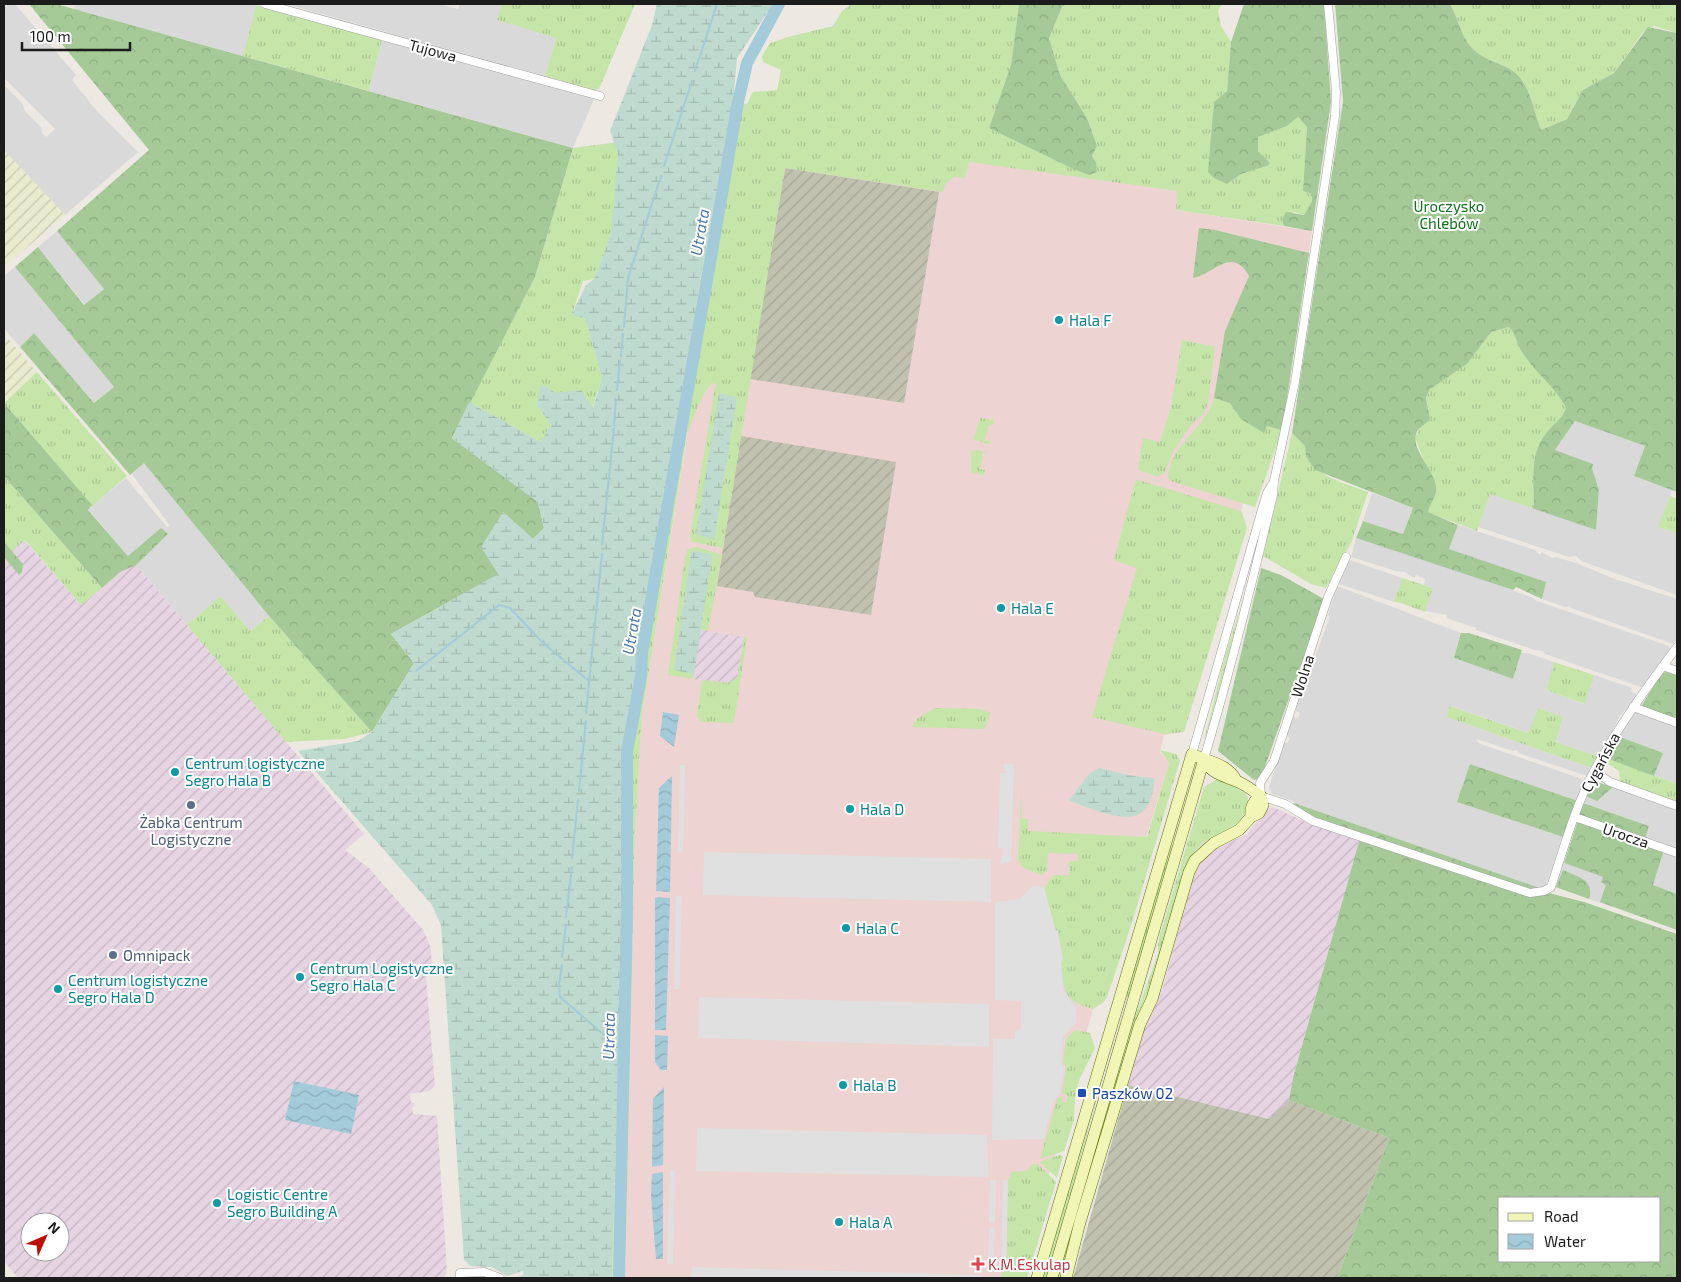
<svg xmlns="http://www.w3.org/2000/svg" width="1681" height="1282" font-family="'Exo 2',sans-serif">
<style>
.residential{fill:#dad9d9}
.commercial{fill:#edd3d1}
.industrial{fill:url(#industrial-furrows);fill-rule:evenodd}
.construction{fill:url(#construction-furrows)}
.farmland{fill:url(#farmland-furrows)}
.grass{fill:url(#grass-tufts)}
.forest{fill:url(#forest-crowns);fill-rule:evenodd}
.wetland{fill:url(#wetland-marsh)}
.parking{fill:#e0e0e0}
.water{fill:url(#water-waves)}
.lines{fill:none;stroke-linecap:round;stroke-linejoin:round}
.stream{stroke:#a3cbd9;stroke-width:2}
.river{stroke:#a3cbd9;stroke-width:12}
.street-casing{stroke:#a3a3a3;stroke-width:9}
.secondary-casing{stroke:#5e6c09;stroke-width:12}
.street{stroke:#fff;stroke-width:8}
.secondary{stroke:#f1f6b6;stroke-width:11}
.culture-dot{fill:#0f9aa8;stroke:#fff;stroke-width:2}
.service-dot{fill:#5c6f8a;stroke:#fff;stroke-width:2}
.transit-dot{fill:#1a4fb4;stroke:#fff;stroke-width:2}
.health-dot{fill:#e0444e;stroke:#fff;stroke-width:2}
.labels{text-anchor:middle;dominant-baseline:central;stroke-width:4;stroke-linejoin:round;paint-order:stroke}
.street-label{font-size:15px;fill:#1c1c1c;stroke:#fff}
.park-label{font-size:15px;fill:#10731b;stroke:#fff}
.culture-label{font-size:15px;fill:#0d838f;stroke:#fff;text-anchor:start}
.service-label{font-size:15px;fill:#4e5e75;stroke:#fff}
.transit-label{font-size:15px;fill:#164399;stroke:#fff;text-anchor:start}
.health-label{font-size:15px;fill:#be3a42;stroke:#fff;text-anchor:start}
.water-label{font-size:16px;font-style:italic;fill:#4d77a6;stroke:#fff}
</style>
<defs>
<pattern id="industrial-furrows" width="10" height="10" patternUnits="userSpaceOnUse" patternTransform="scale(1.25)"><rect width="10" height="10" fill="#e6d4e2"/><path d="M-1 1l2-2M0 10L10 0M9 11l2-2" fill="none" stroke="#c5b5c1"/></pattern>
<pattern id="construction-furrows" width="10" height="10" patternUnits="userSpaceOnUse" patternTransform="scale(1.25)"><rect width="10" height="10" fill="#c0c1ae"/><path d="M-1 1l2-2M0 10L10 0M9 11l2-2" fill="none" stroke="#a4a595"/></pattern>
<pattern id="farmland-furrows" width="10" height="10" patternUnits="userSpaceOnUse" patternTransform="scale(1.25)"><rect width="10" height="10" fill="#e8ebcd"/><path d="M-1 1l2-2M0 10L10 0M9 11l2-2" fill="none" stroke="#c6c9af"/></pattern>
<pattern id="grass-tufts" width="24" height="20" patternUnits="userSpaceOnUse" patternTransform="scale(1.25)"><rect width="24" height="20" fill="#c5e5a9"/><path d="M3 7l-1-3M5 7V3M7 7l1-3M15 17l-1-3M17 17v-4M19 17l1-3" fill="none" stroke="#a9c491"/></pattern>
<pattern id="forest-crowns" width="20" height="18" patternUnits="userSpaceOnUse" patternTransform="scale(1.25)"><rect width="20" height="18" fill="#a5ca98"/><path d="M2 6a3 3 0 1 1 6 0M12 15a3 3 0 1 1 6 0" fill="none" stroke="#8dad82"/></pattern>
<pattern id="wetland-marsh" width="20" height="14" patternUnits="userSpaceOnUse" patternTransform="scale(1.25)"><rect width="20" height="14" fill="#bfdace"/><path d="M1 5h8M5 5V1M11 12h8M15 12V8" fill="none" stroke="#a4bab0"/></pattern>
<pattern id="water-waves" width="16" height="10" patternUnits="userSpaceOnUse" patternTransform="scale(1.25)"><rect width="16" height="10" fill="#a3cbd9"/><path d="M0 5q4-4 8 0t8 0" fill="none" stroke="#8caeba"/></pattern>
</defs>
<rect width="100%" height="100%" fill="#ede9e2"/>
<path class="residential" d="M8 4H15L76 75 72 80 96 110 138 152 65 215 4 150V85L22 103 25 111 41 127 42 133 46 137 55 129 4 78V9Z
M75 4H251L256 5 243 56 74 9Z
M286 4H440L458 9 460 4H502L498 20 556 38 545 76Z
M382 40 594 99 573 148 369 91Z
M57 231 104 288 85 305 38 247Z
M15 267 114 387 94 403 34 333 20 347 4 328V276Z
M1575 421 1645 446 1634 476 1672 490 1659 527 1677 533V595L1581 561 1576 556 1569 557 1478 527 1490 494 1596 530 1599 490 1592 468 1555 450Z
M144 462 269 616 250 631 223 599 219 597 187 625 88 509 126 478 167 527 170 526 132 474Z
M1372 493 1413 508 1403 534 1363 521Z
M1458 525 1535 550 1540 555 1542 552 1552 558 1556 557 1579 564 1612 578 1677 599V639L1673 644 1571 608 1570 606 1565 607 1542 599 1545 582 1449 549Z
M1356 538 1493 583 1533 598 1537 601 1669 646 1670 649 1644 688 1545 654 1543 651 1535 650 1476 630V628L1446 618 1447 615 1425 611 1433 588 1424 585 1425 579 1416 575 1414 578 1404 572 1396 571 1351 557Z
M1347 559 1402 578 1394 602 1339 584Z
M1337 586 1461 633 1454 658 1513 679 1521 653H1528L1554 662 1546 690 1584 704 1594 675 1632 688 1631 691 1638 696 1620 716 1599 757 1556 742 1563 717 1538 708 1529 733 1451 706 1446 717 1592 768 1587 776 1521 754 1516 750 1513 751 1477 739 1478 743 1585 780 1578 801 1470 764 1458 802 1563 837 1564 839 1546 885 1540 888 1296 804 1293 801 1272 794 1269 787 1283 744 1288 742 1290 738 1286 735 1293 717 1298 718 1300 713 1295 710 1330 617 1328 615Z
M1635 711 1677 726V784L1606 758 1617 736Z
M1594 781 1677 810V851L1645 840 1649 826 1583 803Z
M1664 850 1677 855V894L1653 885Z
M1564 863 1620 883 1612 907 1556 887Z"/>
<path class="commercial" d="M743 130 1178 191 1176 210 1312 231 1283 425 1243 503 1241 511 1247 528 1220 584 1184 732 1164 735 1160 752 1169 763 1093 1009 1068 1096 1064 1128 1014 1278H625L635 831 642 714 699 363Z"/>
<path class="industrial" d="M24 540 81 605 120 572 136 565 364 834 345 850 370 869 424 931 431 949 432 971 426 977 435 1085 430 1091 410 1094 411 1103H414L415 1106 412 1107 413 1114 437 1116 447 1272 444 1278H18L4 1261V542ZM30 1222H60V1252H30Z
M700 630 744 637 737 678 729 683 693 679Z
M1273 807 1310 824 1360 838 1293 1078 1289 1100 1269 1119 1128 1085 1147 1019 1163 988 1195 869 1204 857 1221 846 1247 834 1267 809Z"/>
<path class="construction" d="M785 168 939 192 904 403 750 379Z
M741 436 896 462 871 615 755 597 753 592 717 586Z
M1128 1085 1269 1119 1289 1100 1389 1138 1337 1278H1073Z"/>
<path class="farmland" d="M4 150 65 215 4 267Z
M4 334 37 372 4 402Z"/>
<path class="grass" d="M502 4H635L600 87 595 91 545 76 556 38 497 20Z
M852 4H1019L1011 65 989 128 1073 169 1092 156 1097 146 1087 118 1060 75 1049 38 1062 7 1067 4H1223L1218 10 1221 26 1231 42 1227 91 1214 102 1227 184 1241 174 1267 166 1269 163 1258 151V137L1287 126 1298 117 1307 127 1303 191 1312 194V201L1304 215 1294 212 1282 219 1284 226 1176 210 1177 191 969 162 965 178 954 177 945 184 943 192 785 168 723 548 692 542 690 536 715 387 716 384 713 383C703 388 692 423 687 434L642 714 635 831 625 1278H612L624 868 625 758 633 688 685 396 699 287 733 101 747 104 753 92 777 90 781 70 763 62 762 56 770 43 788 37 833 26 842 11Z
M1450 4H1677V33L1654 26 1643 32 1614 73 1583 90 1567 119 1541 130C1534 112 1530 83 1513 71 1498 61 1485 62 1470 46 1461 35 1457 16 1450 4Z
M256 5 382 40 369 91 243 56Z
M626 141 611 234 594 279 583 281 572 314 585 318 602 378 592 409 581 391 556 393 537 405 551 425 541 442 469 402 535 277 573 148Z
M1509 327C1517 336 1518 347 1524 355 1538 375 1555 386 1566 408 1562 420 1551 425 1544 436 1529 457 1534 484 1534 509L1490 494 1477 531 1427 512 1436 491 1415 438C1422 421 1433 420 1426 398L1429 390 1467 364 1491 332Z
M1182 340 1215 347 1208 403 1204 413 1191 425 1174 450 1164 473 1158 477 1138 470 1143 438 1160 442 1171 407Z
M37 372 127 476 92 506 4 403Z
M1214 398 1230 403 1264 433 1266 426 1282 430 1255 507 1171 481 1168 478C1169 445 1207 428 1214 398Z
M980 418 994 420 993 425H989L985 440 991 441 988 444 973 439Z
M1292 433 1305 446C1309 477 1344 482 1368 492L1352 541 1326 588 1311 584 1263 556Z
M977 450 989 453H983L980 469 985 470 984 475 971 473V452Z
M4 476 102 588 81 605 25 540 12 551 4 542Z
M1138 480 1241 511 1247 528 1184 732 1164 734 1092 717 1137 568 1114 560 1135 482Z
M1670 496 1677 499V533L1658 527Z
M697 547 722 555 708 631 700 630 712 558 691 553 674 669 694 674 693 679 668 675 685 557 688 549Z
M1402 578 1433 588 1425 612 1401 603 1394 602Z
M219 597 223 599 250 631 269 616 372 732 345 739 286 742 187 625Z
M1240 608 1222 685 1203 745 1225 656Z
M744 637H747L734 723 701 722 697 716 702 680 728 683 737 678Z
M1554 662 1594 675 1585 704 1546 690Z
M1450 706 1528 733 1538 708 1563 717 1556 742 1599 757 1592 768 1446 717Z
M935 708 980 709 990 713 985 729 911 727 918 718Z
M1160 750 1176 754 1180 760 1131 926 1107 997 1104 1002 1093 1009C1062 1000 1064 991 1061 962L1063 959 1058 932 1055 929 1044 888 1054 875H1069V861H1078V854L1048 853 1047 871 1042 875 1024 868 1018 861 1021 792 1022 819H1028V831L1147 837 1169 763Z
M1606 758 1677 784V803L1620 782 1619 771 1604 761Z
M1219 778 1246 794 1248 798C1248 827 1221 829 1202 844 1194 851 1188 860 1184 869L1152 984 1139 1012 1128 1046 1063 1278H1057L1135 1009H1138L1158 954V942L1204 787Z
M1185 791 1187 792 1173 840 1167 873 1130 998 1124 996Z
M1075 1030 1090 1033 1095 1048 1080 1078 1075 1095 1074 1120 1064 1151 1040 1159 1057 1099 1063 1096 1062 1101 1066 1103 1068 1096 1062 1094 1066 1067 1063 1063 1066 1039Z
M1113 1038 1048 1278H1041Z
M1059 1155 1063 1156 1057 1178 1040 1162Z
M1034 1164H1038L1056 1182 1027 1278H1001V1271H1006L1007 1261 1008 1180 1012 1172 1026 1171Z"/>
<path class="forest" d="M29 4H56L573 148 535 277 452 438 538 502 544 528 533 539 503 512 499 574 391 634 414 663 372 732 269 616 144 463 130 475 20 347 34 333 94 403 114 387 15 267 38 247 84 305 104 289 57 231 149 150Z
M1019 4H1067L1062 7 1049 38 1060 75 1087 118 1097 146 1092 156 1096 162 1097 172 1089 175 1073 169 989 128 1011 65Z
M1244 4H1324L1331 102 1312 231 1284 226 1282 219 1286 212 1304 215 1312 201V194L1303 191 1307 127 1298 117 1287 126 1258 137V151L1270 163 1267 166 1241 174 1227 184 1214 178 1208 172 1214 102 1227 91 1231 42Z
M1335 4H1450C1457 16 1461 35 1470 46 1485 62 1498 61 1513 71 1530 83 1534 112 1541 130L1567 119 1583 90 1614 73 1648 27 1677 33V492L1634 476 1645 446 1575 421 1555 450 1593 464 1592 468 1599 490 1596 530 1534 509C1534 484 1529 457 1544 436 1551 425 1562 420 1566 408 1555 386 1537 375 1524 355 1517 346 1517 336 1509 327L1491 332 1467 364 1429 390 1426 398 1430 419C1427 423 1421 426 1418 430 1406 447 1439 473 1436 491 1436 497 1429 505 1428 512L1458 525 1449 549 1546 582 1542 599 1516 587 1513 590 1356 538 1363 521 1403 534 1413 508 1315 470 1306 456 1305 446 1292 433 1343 101Z
M1199 228 1215 230 1309 253 1282 430 1267 426 1264 433 1241 419 1230 403 1214 398 1225 331 1249 276C1232 245 1213 275 1193 278Z
M4 403 92 505 88 510 128 556 161 528 168 534 136 565 120 572 102 588 4 476Z
M4 542 23 564 22 572 19 575 4 557Z
M1261 568 1281 575 1324 599 1261 778 1254 780 1218 751Z
M1461 633H1469L1522 650 1513 679 1454 658Z
M1667 671 1677 675V721L1640 708 1660 675Z
M1617 736 1663 753 1654 776 1606 758Z
M1470 764 1578 801 1564 839 1563 837 1457 802Z
M1594 781 1613 787 1597 801 1586 796Z
M1294 803 1540 888 1546 885 1545 889 1536 891 1305 814 1293 805Z
M1583 803 1649 826 1645 840 1579 816Z
M1579 822 1664 850 1653 885 1677 894V930L1600 902 1606 885 1601 882 1603 877 1564 863 1577 823Z
M1360 838 1529 896 1549 893 1584 902 1677 934V1278H1337L1389 1138 1289 1100 1293 1078ZM1500 1198H1660V1261H1500Z
M1563 870C1577 877 1595 879 1589 899L1556 887Z"/>
<path class="wetland" d="M657 4H773L737 58 733 101 699 287 685 396 633 688 625 758 624 868 612 1278H514L524 1275 523 1271 507 1276 492 1267 471 1266 464 1260 441 925 432 905 298 751 358 741 372 732 414 663 391 634 498 574 481 547 503 512 533 539 544 528 538 502 452 438 469 402 541 442 551 425 537 405 541 384 556 393 581 390 593 408 602 378 585 318 571 315 586 285 594 279 611 234 618 154 610 131 652 25Z
M719 393 737 398 714 540 696 534Z
M694 551 711 554 712 558 694 674 674 670 691 553Z
M1099 768 1133 776 1154 778C1155 785 1153 794 1150 801 1147 806 1143 813 1137 815 1122 822 1084 807 1069 800L1089 774Z"/>
<path class="parking" d="M1003 764H1014L1011 862 1000 864 1004 849 998 848 1000 773H1006Z
M680 765H685L683 852H678Z
M704 852 991 859V902L703 895Z
M1032 886 1044 887 1055 929 1058 932 1063 959 1061 962 1064 991 1076 1008V1023L1063 1037 1061 1063 1064 1068 1060 1094 1053 1103 1044 1139 992 1140 993 1039H1015V1031L1021 1028V1001L995 1000V902L1020 899Z
M676 896H682L679 989H674Z
M699 997 989 1004V1047L698 1038Z
M697 1128 987 1135 988 1177 696 1171Z
M670 1171H675L673 1264H667Z
M990 1180H996L995 1223H989Z
M1003 1180H1008L1006 1271H1001Z
M989 1228H995L993 1271 988 1270Z
M692 1267 982 1275V1278H691Z"/>
<path class="water" d="M663 712 679 715 674 747 660 736Z
M672 776 670 892 656 891 659 788Z
M658 897 670 898 666 1030H655V898Z
M655 1035 668 1036 667 1070H661L655 1062Z
M294 1081 359 1095 351 1134 285 1120Z
M664 1087 663 1165 652 1167 653 1099Z
M663 1172V1259H656L651 1195 652 1174Z"/>
<g class="lines">
<path class="stream" d="M695 71 717 4
M664 166 692 81
M624 327 628 278 661 176
M621 356 623 334
M617 390 620 361
M614 425 616 399
M602 545 614 428
M416 671 499 605 510 608 543 643 589 681
M586 713 602 554
M579 791 586 721
M572 858 578 800
M566 917 572 867
M562 957 566 925
M562 965 559 984 560 997 624 1052"/>
<path class="river" d="M619 1278 627 910V752L641 676 642 653 738 102 747 63 779 4"/>
<g class="street-casing">
<path id="street" d="M265 4 600 96
M1346 557 1328 597 1274 761 1260 783 1261 796 1285 804 1313 821 1530 893 1544 891 1551 887C1564 848 1575 807 1594 771 1618 727 1647 687 1677 647
M1663 666 1677 671
M1633 707 1677 723
M1192 754 1261 513 1267 493 1273 483
M1204 759C1230 672 1252 584 1273 495L1274 481 1295 382 1335 116 1336 92 1328 4
M1594 771 1610 782 1677 806
M1575 817 1677 853
M460 1278V1273L484 1272 500 1278"/>
</g>
<g class="secondary-casing">
<path id="secondary" d="M1251 817C1250 808 1253 801 1261 796
M1037 1278 1192 754C1208 762 1227 763 1236 780
M1052 1278 1204 759
M1066 1278 1080 1222 1140 1024 1152 999 1189 872 1195 860 1214 843 1239 830 1251 817 1259 813 1263 805 1261 796C1253 791 1245 784 1236 781 1222 775 1211 774 1204 759"/>
</g>
<use href="#street" class="street"/>
<use href="#secondary" class="secondary"/>
</g>
<g class="culture-dot">
<circle cx="1059" cy="320" r="5"/>
<circle cx="1001" cy="608" r="5"/>
<circle cx="175" cy="772" r="5"/>
<circle cx="850" cy="809" r="5"/>
<circle cx="846" cy="928" r="5"/>
<circle cx="300" cy="977" r="5"/>
<circle cx="58" cy="989" r="5"/>
<circle cx="843" cy="1085" r="5"/>
<circle cx="217" cy="1203" r="5"/>
<circle cx="839" cy="1222" r="5"/>
</g>
<g class="service-dot">
<circle cx="191" cy="805" r="5"/>
<circle cx="113" cy="955" r="5"/>
</g>
<rect class="transit-dot" x="1077" y="1088" width="10" height="10" rx="2.5"/>
<path class="health-dot" d="M975.5 1256.5h5v5h5v5h-5v5h-5v-5h-5v-5h5z"/>
<g class="labels">
<g class="street-label">
<text transform="translate(433 50) rotate(15)">Tujowa</text>
<text transform="translate(1302 676) rotate(-72)">Wolna</text>
<text transform="translate(1600 762) rotate(-62)">Cygańska</text>
<text transform="translate(1626 835) rotate(19)">Urocza</text>
</g>
<g class="park-label">
<text x="1449" y="206">Uroczysko<tspan x="1449" dy="17">Chlebów</tspan></text>
</g>
<g class="culture-label">
<text x="1069" y="320">Hala F</text>
<text x="1011" y="608">Hala E</text>
<text x="185" y="763">Centrum logistyczne<tspan x="185" dy="17">Segro Hala B</tspan></text>
<text x="860" y="809">Hala D</text>
<text x="856" y="928">Hala C</text>
<text x="310" y="968">Centrum Logistyczne<tspan x="310" dy="17">Segro Hala C</tspan></text>
<text x="68" y="980">Centrum logistyczne<tspan x="68" dy="17">Segro Hala D</tspan></text>
<text x="853" y="1085">Hala B</text>
<text x="227" y="1194">Logistic Centre<tspan x="227" dy="17">Segro Building A</tspan></text>
<text x="849" y="1222">Hala A</text>
</g>
<g class="service-label">
<text x="191" y="822">Żabka Centrum<tspan x="191" dy="17">Logistyczne</tspan></text>
<text x="123" y="955" text-anchor="start">Omnipack</text>
</g>
<g class="transit-label">
<text x="1092" y="1093">Paszków 02</text>
</g>
<g class="health-label">
<text x="988" y="1264">K.M.Eskulap</text>
</g>
<g class="water-label">
<text transform="translate(699 232) rotate(-80)">Utrata</text>
<text transform="translate(631 631) rotate(-80)">Utrata</text>
<text transform="translate(608 1036) rotate(-89)">Utrata</text>
</g>
</g>
<rect width="1681" height="1282" fill="none" stroke="#1c1c1c" stroke-width="10"/>
<rect x="1498" y="1197" width="162" height="65" fill="#ffffff" stroke="#a4a4a4"/>
<rect x="1508" y="1213" width="25" height="8" fill="#f1f6b6" stroke="#a4a4a4"/>
<text x="1544" y="1222" font-size="15" fill="#1c1c1c">Road</text>
<rect x="1508" y="1234" width="25" height="15" fill="url(#water-waves)" stroke="#a4a4a4"/>
<text x="1544" y="1247" font-size="15" fill="#1c1c1c">Water</text>
<g transform="translate(45 1237) rotate(45)"><circle r="24" fill="#ffffff" stroke="#a4a4a4"/>
<path d="M0-4L9 19L0 12L-9 19Z" fill="#be0e09"/>
<text y="-8" font-size="14" font-weight="bold" text-anchor="middle" fill="#1c1c1c">N</text>
</g>
<path d="M22 42v8h108v-8" fill="none" stroke="#1c1c1c" stroke-width="2.5"/>
<text x="30" y="42" font-size="15" fill="#1c1c1c" stroke="#ffffff" stroke-width="4" paint-order="stroke">100 m</text>
</svg>
